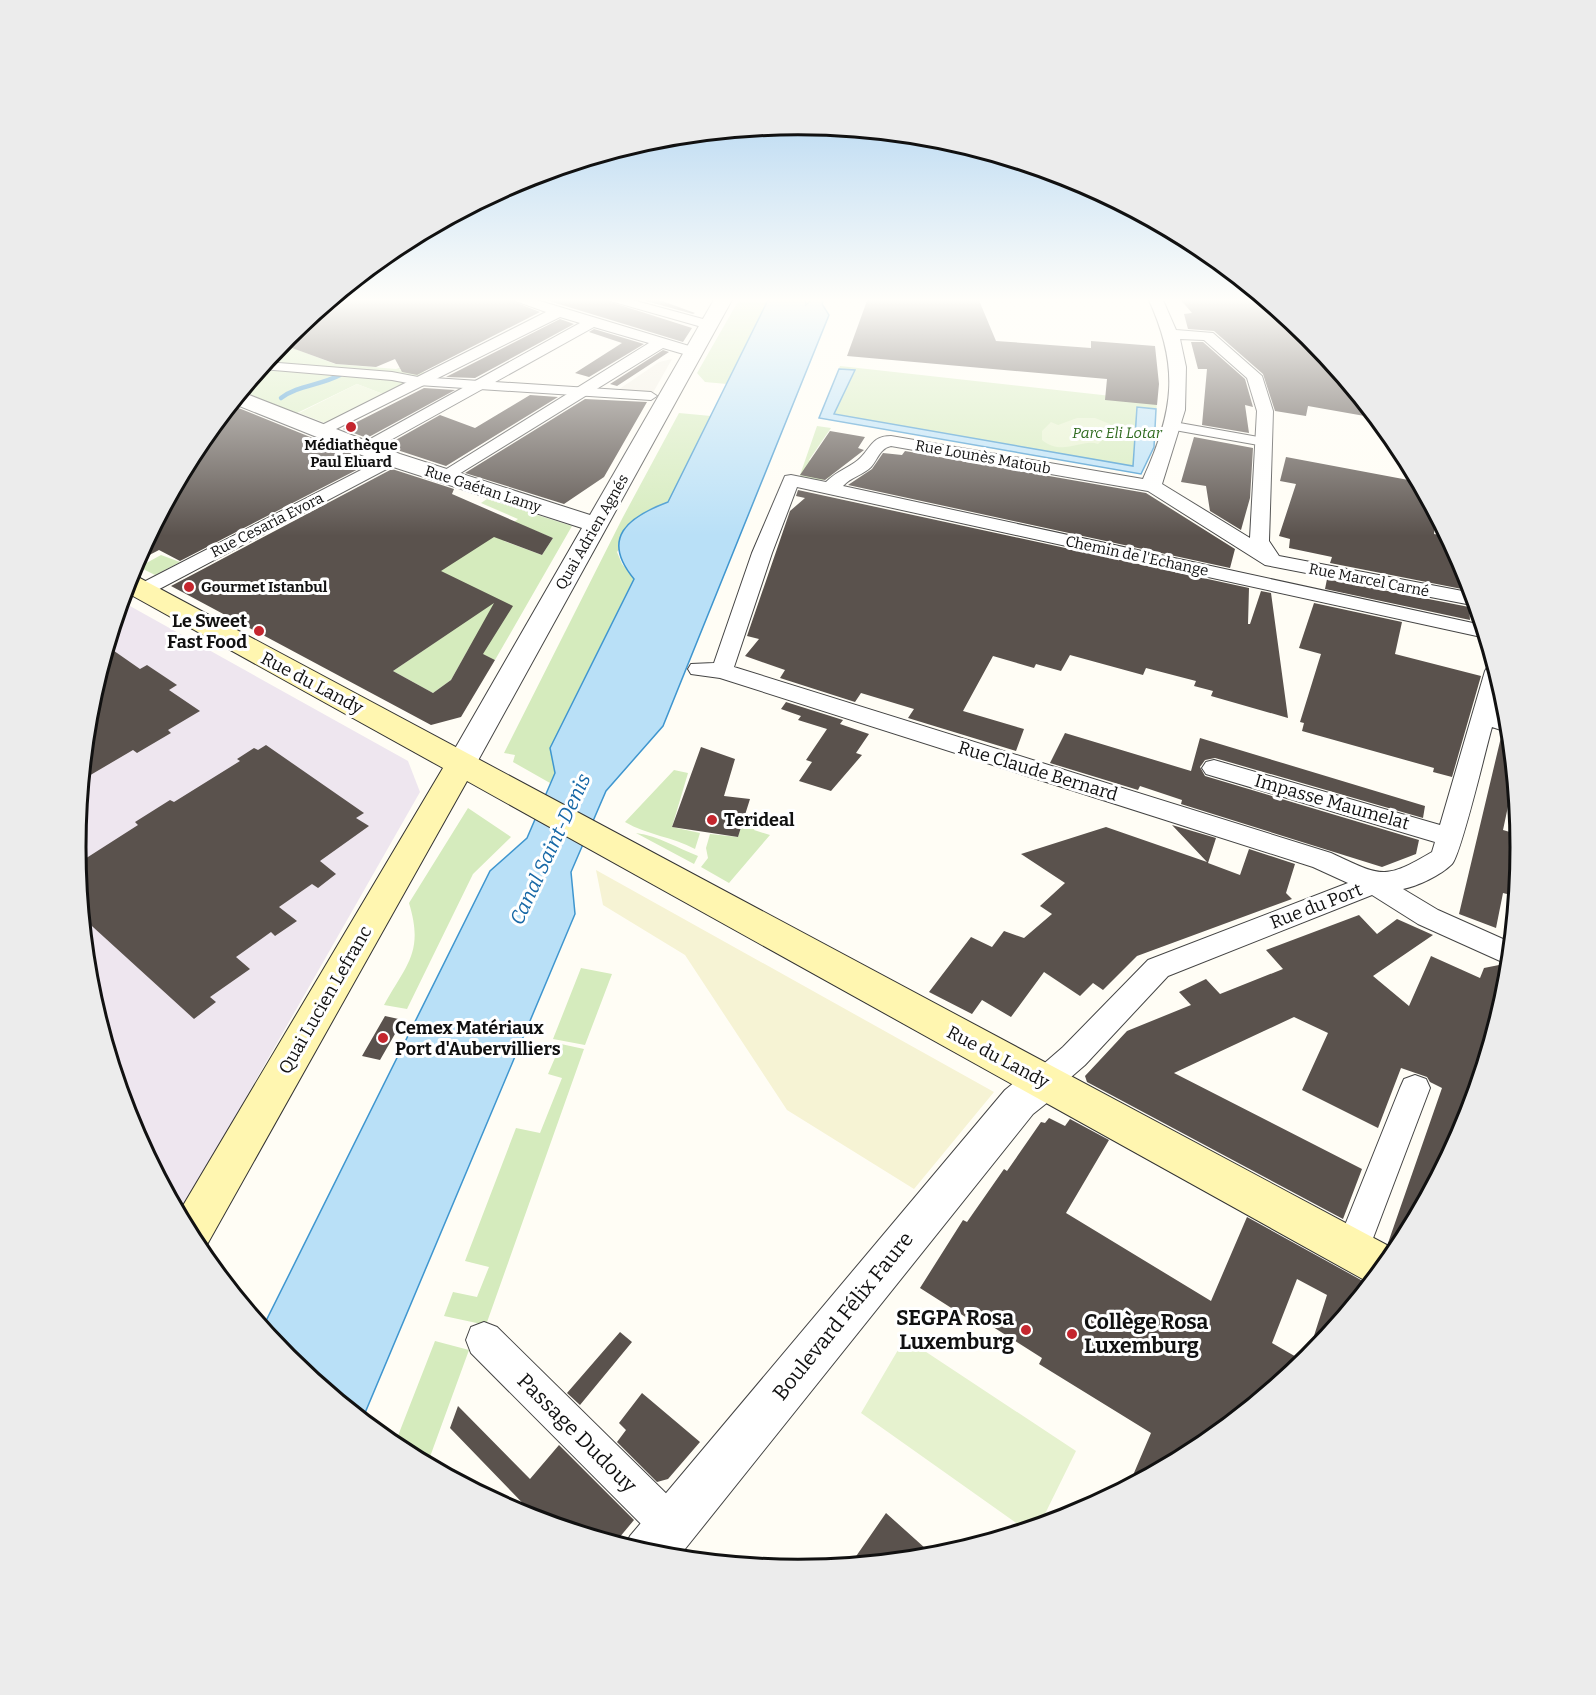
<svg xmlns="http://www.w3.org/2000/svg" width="1596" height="1695" font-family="Bitter,serif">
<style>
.industrial{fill:#eee6ef}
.farmland{fill:#f6f3d4}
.green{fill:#d5ebbd}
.pitch{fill:#e6f2cf}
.plaza{fill:#f1ede2}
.water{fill:#b9e0f7;stroke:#3f96cf;stroke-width:1.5}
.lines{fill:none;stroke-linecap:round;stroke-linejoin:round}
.stream{stroke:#3f96cf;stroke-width:4.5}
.building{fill:#5a524d;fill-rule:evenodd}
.pedestrian-casing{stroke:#444;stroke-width:2}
.minor-casing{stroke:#444;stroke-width:2}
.tertiary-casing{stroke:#444;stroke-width:2}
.secondary-casing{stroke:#333;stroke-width:2}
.pedestrian{fill:#fff;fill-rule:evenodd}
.minor{fill:#fff;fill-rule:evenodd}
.tertiary{fill:#fff;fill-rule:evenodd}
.secondary{fill:#fff6b0;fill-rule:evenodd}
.poi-dot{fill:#c4262e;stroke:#fff;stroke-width:2}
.labels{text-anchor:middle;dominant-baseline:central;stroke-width:6;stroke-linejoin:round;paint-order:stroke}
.far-park-label{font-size:15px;font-style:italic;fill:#2f6b1f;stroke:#fff}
.far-poi-label{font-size:15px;font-weight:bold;fill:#111;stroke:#fff}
.far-street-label{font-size:15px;fill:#111;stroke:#fff}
.poi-label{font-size:18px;font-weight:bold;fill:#111;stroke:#fff;text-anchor:start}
.street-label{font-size:18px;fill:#111;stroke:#fff}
.water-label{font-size:20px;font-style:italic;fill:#1768a6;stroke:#fff}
.near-street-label{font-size:21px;fill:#111;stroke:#fff}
.near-poi-label{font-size:21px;font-weight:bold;fill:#111;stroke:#fff;text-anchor:end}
.rim{fill:none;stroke:#111;stroke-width:3}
</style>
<rect width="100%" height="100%" fill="#fffdf5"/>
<path class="industrial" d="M121 601 408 761 420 792 179 1215 130 1124 89 988 75 847 89 706Z"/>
<path class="farmland" d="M596 870 994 1092 914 1189 787 1110 685 955 603 905Z"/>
<path class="green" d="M740 298H769L727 384 705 382 697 373Z
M293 348 335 364 396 369 402 367 399 370 426 372 383 394 357 384 295 414 241 392 280 354Z
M840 366 1157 401 1154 447 1141 474 819 418Z
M679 413 711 416 668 502 650 509 617 552 622 564 634 578 550 748 555 773 550 783 513 762 515 755 504 753 623 517Z
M817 426 831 428 809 460 823 463 824 470 832 475C822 484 811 480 799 478Z
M487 499 572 526 495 660 469 648 451 680 433 693 393 671 443 637 357 597 460 515 506 540 504 541 542 555 553 538 514 522 518 519 481 503Z
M161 555 180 562 155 575 139 567Z
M674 770 688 773 672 827 700 833 695 849C673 837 647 835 625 822Z
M468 808 511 837 473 874 407 1009 384 1005C407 964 424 952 409 903Z
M745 815 758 816 754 830 770 835 729 883 701 867 708 858 706 848 710 834 738 837Z
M636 833C659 836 677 848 698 856L694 864Z
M581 968 612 974 585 1045 553 1039Z
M561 1044 584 1049 486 1325 444 1316 453 1292 477 1297 489 1267 465 1261 516 1128 540 1133 562 1078 548 1074Z
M435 1341 469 1350 427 1465 394 1446Z"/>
<path class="pitch" d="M357 384 383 394 325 423 299 413Z
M1077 418H1095L1110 424 1111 432 1098 444C1082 438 1063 457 1042 440V431L1051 422 1058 425Z
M905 1338 1076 1451 1039 1526 1026 1530 861 1413Z"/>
<path class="plaza" d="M672 359 650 398 615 392 659 362Z"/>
<path class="water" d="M769 298H805L806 305 813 298H824L822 304 829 315 663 726 606 791 571 872 575 914 362 1420 287 1358 262 1329 490 871 527 838 555 773 550 748 634 579C600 538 628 517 668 502Z
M839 369 855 370 834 414 1133 466 1137 407 1156 409 1154 447 1141 474 819 418Z"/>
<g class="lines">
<path class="stream" d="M281 398C298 385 319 386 340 375"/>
</g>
<path class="building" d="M355 298H505L540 312 417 375 402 372 395 359 376 367 336 364 281 344 309 318Z
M539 298H598L692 328 683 342Z
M635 298H654L695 313 693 314Z
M868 298H978L996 341 1091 348V341L1155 346 1159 384 1157 405 1105 400 1107 379 847 356Z
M1179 298H1263L1309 337 1376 418 1308 406 1306 416 1275 411 1263 374 1214 331 1188 329 1184 314 1192 313Z
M560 319 574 324 475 378 446 377Z
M594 329 644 344 589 377 575 373 622 343 589 332Z
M1191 342H1203L1245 379 1253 407 1245 405 1249 433 1202 425 1207 369H1198Z
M663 350 669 352 617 386 610 384Z
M424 388 455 390 367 438 343 429Z
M530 395 558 397 446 466 385 446 440 415 475 428Z
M585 399 647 402 604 477 564 504 465 473Z
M231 405 372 462 180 561 159 550 134 563 197 446Z
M830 431 865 437 858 448 864 450 825 480 800 475Z
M1194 437 1253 448 1250 498 1241 530 1210 511 1206 486 1181 482Z
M905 451 1146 493 1235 549 1230 568 848 485 872 469 883 453 902 455Z
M1286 457 1419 482 1436 515 1434 534 1447 536 1466 571 1467 590 1330 563 1332 557 1289 548 1290 539 1279 536 1296 484 1280 481Z
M392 469 454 489 452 494 553 538 542 555 494 537 441 571 513 606 483 654 495 660 461 717 431 725 171 586ZM494 603 451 680 433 693 393 671Z
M798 490 1249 588 1248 624H1250L1261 591 1271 593 1288 718 1211 696 1213 691 1194 686 1196 681 1146 668 1143 675 1070 655 1061 671 1036 664 1034 668 993 656 963 711 1024 729 1016 751 908 718 914 709 861 693 855 702 780 678 785 670 745 656 759 639 747 636 790 511 805 498 796 496Z
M1327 579 1469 607 1470 620 1325 589Z
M1314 603 1402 622 1395 654 1481 676 1452 777 1433 772 1434 768 1302 731 1304 723 1300 722 1321 654 1299 648Z
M107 646 140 669 147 665 177 685 169 690 200 711 168 730 171 733 137 753 133 750 82 780 89 706Z
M786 702 843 720 840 724 869 734 856 753 862 755 831 791 799 781 812 762 806 760 827 729 798 720 801 716 781 709Z
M1065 733 1191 771 1200 738 1425 806 1423 818 1215 758 1205 760 1200 767 1205 776 1419 840 1416 854 1382 867 1181 804 1182 800 1140 786 1138 790 1050 763Z
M1502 733 1510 735 1514 778 1503 830 1520 835 1521 847 1511 895 1503 893 1496 928 1459 914Z
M266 745 364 813 356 818 369 826 320 861 336 874 318 888 312 884 279 907 297 921 275 936 271 932 236 957 250 969 210 997 216 1002 194 1019 82 917 77 864 138 825 135 822 170 800 174 802 240 761 237 759 254 748 258 750Z
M701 747 735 759 724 796 750 799 738 837 672 827Z
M1172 825 1216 838 1208 863 1240 875 1249 849 1295 864 1286 893 1292 899 1137 956 1103 990 1093 983 1080 996 1044 972 1011 1017 982 1000 972 1014 929 992 971 937 992 947 1004 931 1024 938 1052 914 1040 906 1065 883 1021 854 1106 827 1207 862Z
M1359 915 1377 934 1397 919 1433 935 1373 976 1409 1006 1431 956 1480 978 1484 968 1499 965 1509 969 1507 989 1466 1124 1399 1249 1388 1243 1442 1088 1430 1082 1427 1077 1401 1068 1378 1128 1302 1090 1328 1033 1294 1017 1174 1073 1362 1169 1343 1219 1087 1082 1085 1076 1127 1031 1191 1005 1179 992 1206 979 1220 994 1283 969 1266 950Z
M385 1016 403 1020 380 1060 362 1056Z
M1049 1118 1065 1126 1070 1119 1109 1140 1066 1213 1211 1301 1247 1217 1370 1285 1306 1361 1327 1295 1297 1279 1272 1343 1305 1362 1199 1449 1128 1487 1151 1433 1039 1364 1042 1358 982 1320 978 1325 920 1288 963 1220 967 1222 1004 1169 1007 1171 1041 1122 1045 1123Z
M620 1332 632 1342 580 1405 567 1393Z
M642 1393 700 1442 668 1479 657 1482 617 1442 626 1430 619 1423Z
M458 1406 530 1479 559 1445 634 1520 614 1544 540 1521 450 1428Z
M886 1513 935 1557 850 1565Z"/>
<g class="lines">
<g class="pedestrian-casing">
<path id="pedestrian" d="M266 362 392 372 418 377 651 392 657 396 651 400 418 385 392 380 262 369Z
M1174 422 1264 438 1271 442 1264 446 1169 429V423Z"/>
</g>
<g class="minor-casing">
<path id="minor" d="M507 298H530L699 349 702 352 694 357 663 348 446 482 440 481 437 477 440 473 649 343 594 327 369 452H357L354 448 580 323 560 317 326 434 320 435 312 430 546 312Z
M600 298H625L714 322 716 325 709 329Z
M1148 298H1162L1176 330 1213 333 1262 376 1273 411 1269 541 1279 556 1473 593 1477 606 1265 565 1148 491 891 446C880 448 878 459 871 467 863 475 851 477 843 486L1482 625 1486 638 797 487 772 553 734 667 1331 853C1381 876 1383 881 1432 852L1435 842 1206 774 1202 768 1206 762 1214 760 1440 825 1485 671 1488 666 1494 665 1502 689 1496 711 1508 717 1510 733 1492 727C1486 748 1461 855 1452 864 1441 875 1418 886 1403 889L1438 910 1512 943 1509 965 1418 924 1372 895 1168 976 1085 1065 1055 1091 1044 1095 1033 1091 1029 1082 1033 1073 1063 1047 1148 960 1348 883 1313 867 720 678 691 674 688 669 691 664 714 663 752 553 785 476 791 475 826 482C838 470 847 469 858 460 871 449 871 436 891 436L1143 479C1174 411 1180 367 1148 298ZM1180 339 1204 340 1247 378 1257 411 1250 538 1162 484 1185 410 1186 367Z
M392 454 401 459 398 463 148 595H134L131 591 134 587Z
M1415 1075 1426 1079 1430 1088 1364 1262 1352 1266 1340 1262 1335 1250 1400 1088 1404 1079Z
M484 1322 497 1327 685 1512 691 1526 685 1540 671 1546 657 1540 471 1353 466 1340 471 1327Z"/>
</g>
<g class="tertiary-casing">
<path id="tertiary" d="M715 298H733L475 766 471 773 460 777 449 773 445 766 582 528 384 464 232 403 241 392 244 393 400 454 590 515Z
M1044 1065 1058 1070 1064 1082 1058 1094 1033 1114 677 1559 657 1557 625 1547 630 1536 1005 1090 1030 1070Z"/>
</g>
<g class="secondary-casing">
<path id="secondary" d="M129 575 136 576 1398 1251 1371 1283 1368 1282 467 781 204 1250 199 1252 178 1214 443 768 124 591Z"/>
</g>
<use href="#pedestrian" class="pedestrian"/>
<use href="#minor" class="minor"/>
<use href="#tertiary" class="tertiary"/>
<use href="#secondary" class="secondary"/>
</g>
<linearGradient id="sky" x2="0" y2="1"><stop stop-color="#95c6ee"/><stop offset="0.56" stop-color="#fffefa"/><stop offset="1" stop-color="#fffefa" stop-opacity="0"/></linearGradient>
<rect width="1596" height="536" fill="url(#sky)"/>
<g class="poi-dot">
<circle cx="351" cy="427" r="6"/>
<circle cx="189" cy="587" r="6"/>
<circle cx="259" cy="631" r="6"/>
<circle cx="712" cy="820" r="6"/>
<circle cx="383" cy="1038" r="6"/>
<circle cx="1026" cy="1330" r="6"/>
<circle cx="1072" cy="1334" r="6"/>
</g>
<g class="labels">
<g class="far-park-label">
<text x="1117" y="433">Parc Eli Lotar</text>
</g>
<g class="far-poi-label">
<text x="351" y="445">Médiathèque<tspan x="351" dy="17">Paul Eluard</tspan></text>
<text x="201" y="587" text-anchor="start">Gourmet Istanbul</text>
</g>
<g class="far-street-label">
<text transform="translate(983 457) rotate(10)">Rue Lounès Matoub</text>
<text transform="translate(483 489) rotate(18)">Rue Gaétan Lamy</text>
<text transform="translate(267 525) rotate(-27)">Rue Cesaria Evora</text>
<text transform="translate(592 532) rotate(-60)">Quai Adrien Agnés</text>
<text transform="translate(1137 556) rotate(12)">Chemin de l'Echange</text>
<text transform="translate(1369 580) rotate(11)">Rue Marcel Carné</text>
</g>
<g class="poi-label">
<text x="247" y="621" text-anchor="end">Le Sweet<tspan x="247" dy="21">Fast Food</tspan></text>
<text x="724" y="820">Terideal</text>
<text x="395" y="1028">Cemex Matériaux<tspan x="395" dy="21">Port d'Aubervilliers</tspan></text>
</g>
<g class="street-label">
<text transform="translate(312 683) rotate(28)">Rue du Landy</text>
<text transform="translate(1038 771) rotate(17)">Rue Claude Bernard</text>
<text transform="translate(1332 802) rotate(16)">Impasse Maumelat</text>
<text transform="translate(1316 906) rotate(-21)">Rue du Port</text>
<text transform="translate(325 1000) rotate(-60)">Quai Lucien Lefranc</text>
<text transform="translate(998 1057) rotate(28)">Rue du Landy</text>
</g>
<g class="water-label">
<text transform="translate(550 849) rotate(-65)">Canal Saint-Denis</text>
</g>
<g class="near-street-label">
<text transform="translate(843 1316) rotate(-51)">Boulevard Félix Faure</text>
<text transform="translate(577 1433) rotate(45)">Passage Dudouy</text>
</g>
<g class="near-poi-label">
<text x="1014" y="1318">SEGPA Rosa<tspan x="1014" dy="24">Luxemburg</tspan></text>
<text x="1084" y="1322" text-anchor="start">Collège Rosa<tspan x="1084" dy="24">Luxemburg</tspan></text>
</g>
</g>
<path d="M0 0H1596V1695H0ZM86 847a712 712 0 1 1 1424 0a712 712 0 1 1-1424 0Z" fill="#ececec" fill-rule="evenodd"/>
<path class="rim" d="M86 847a712 712 0 1 1 1424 0a712 712 0 1 1-1424 0Z"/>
</svg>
